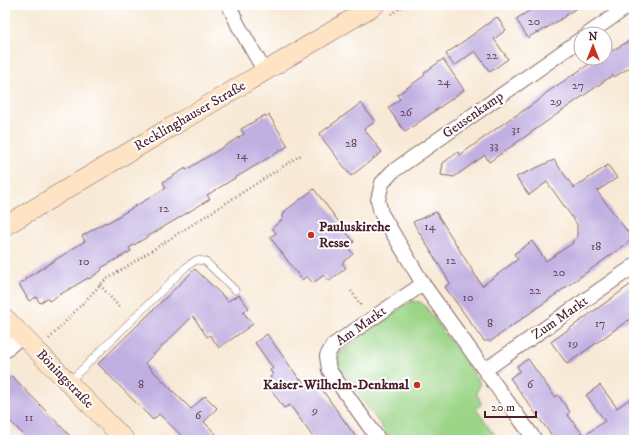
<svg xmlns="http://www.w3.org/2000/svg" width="639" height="445" font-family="'IM FELL DW Pica',serif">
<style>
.green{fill:#9cd588;stroke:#737a5a}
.building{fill:#c0afe1}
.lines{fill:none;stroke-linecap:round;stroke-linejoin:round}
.service-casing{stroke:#876667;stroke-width:8}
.minor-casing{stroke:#876667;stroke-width:16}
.secondary-casing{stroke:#876667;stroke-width:20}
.path{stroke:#876667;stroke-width:2.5;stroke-dasharray:1 3;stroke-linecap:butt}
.service{stroke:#fff;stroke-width:7}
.minor{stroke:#fff;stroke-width:14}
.secondary{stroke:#fee4c5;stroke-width:19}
.poi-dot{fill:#c8321e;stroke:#fff;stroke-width:1.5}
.labels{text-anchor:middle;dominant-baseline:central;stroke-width:4;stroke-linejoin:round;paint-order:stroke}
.number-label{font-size:12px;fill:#684358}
.street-label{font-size:14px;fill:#4a1f2b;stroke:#fff}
.poi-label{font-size:14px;font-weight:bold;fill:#4a1f2b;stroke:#fff;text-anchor:start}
</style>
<rect width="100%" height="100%" fill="#fff"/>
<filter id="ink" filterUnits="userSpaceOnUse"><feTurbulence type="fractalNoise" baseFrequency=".025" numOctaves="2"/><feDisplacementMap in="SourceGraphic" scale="8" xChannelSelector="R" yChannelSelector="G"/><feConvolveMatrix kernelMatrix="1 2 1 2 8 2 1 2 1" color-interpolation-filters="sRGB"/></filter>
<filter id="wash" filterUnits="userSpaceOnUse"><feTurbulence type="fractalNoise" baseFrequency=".012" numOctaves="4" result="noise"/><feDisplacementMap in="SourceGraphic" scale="16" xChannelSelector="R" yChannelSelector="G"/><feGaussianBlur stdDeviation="0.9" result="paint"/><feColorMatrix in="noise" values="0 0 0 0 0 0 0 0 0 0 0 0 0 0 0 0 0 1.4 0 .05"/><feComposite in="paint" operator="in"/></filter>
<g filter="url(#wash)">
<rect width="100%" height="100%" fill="#f8e9d6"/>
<path class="green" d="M413 301 420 302 425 306 481 383 476 393 482 404 476 408 495 435 488 440H391L337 364V357L340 352 408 303Z"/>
<g id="blocks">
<path class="building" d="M539 5H581L566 15V16L538 33 537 32 528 38 516 19Z
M497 17 506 30 494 39 508 59 490 72 475 51 454 66 446 54Z
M634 38V65L614 77 613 75 489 162 485 155 454 177 441 175 443 163 458 152 460 155 511 118H512L539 100 546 93 598 58H605V55Z
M443 59 464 90 405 132 388 108 400 99 397 95 425 75 424 73Z
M361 103 375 122 364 129 382 152 351 176 319 134Z
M265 115 266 117 269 115 288 146 207 195 210 199 129 248 131 251 101 268 102 270 89 279 88 278 49 301 47 298 40 303 36 297 29 301 19 284 26 280 25 279 85 241 82 236 106 222 107 223 166 188 163 182 186 168V170L244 134 241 129Z
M554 160 574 188 608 165 617 178 597 191 633 239 491 341H484L445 287 450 283 413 222 436 212 482 286 518 259 514 254 532 241 546 261 573 243 572 242 577 238V224L547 182 529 195 516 177Z
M314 189 354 242 348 247 353 254 342 263 346 268 329 281 324 275 313 283 307 276 302 280 270 237 276 233 272 228 283 219V216L285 211Z
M195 269 228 301 239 295 249 308 243 312 253 324 219 348 210 335 207 337 193 316 145 363 191 409 205 396 217 408 204 422 222 440H186L159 414 153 420 98 364Z
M634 282V316L567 364 551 342Z
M267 334 300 380H302L310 390 318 384 358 440H315L290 405 284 408 267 384 272 380 270 377 273 375 270 370 273 368 255 343Z
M528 359 555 397 558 395 570 412 567 414 584 436 605 421 586 395 600 385 617 408 634 396V436L629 440H555L510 378 520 371 517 366Z
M12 376 44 409 74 440H29L5 416V383Z"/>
</g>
</g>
<g filter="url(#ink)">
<use href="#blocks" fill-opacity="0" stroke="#876667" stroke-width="1"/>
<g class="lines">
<g class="service-casing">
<path id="service" d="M69 382 186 267 196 260 205 261 235 290"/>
</g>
<g class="minor-casing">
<path id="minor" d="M229 5 238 25 265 72
M588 34 630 5
M5 351 22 335
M485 370 634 266
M379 440 329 370 327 356 333 345 423 284
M535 440 423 284 381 213 378 200 382 183 392 172 581 39"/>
</g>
<g class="secondary-casing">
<path id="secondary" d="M5 226C128 152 252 80 375 5
M5 318 125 440"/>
</g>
<path class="path" d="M391 14 405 5
M100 285 119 307
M351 291 362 307
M49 339 104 281 301 155"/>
<use href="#service" class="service"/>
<use href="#minor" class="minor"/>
<use href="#secondary" class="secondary"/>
</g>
</g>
<g class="poi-dot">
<circle cx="311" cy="235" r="4"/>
<circle cx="417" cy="385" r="4"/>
</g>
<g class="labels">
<g class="number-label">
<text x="534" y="21">20</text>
<text x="492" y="55">22</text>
<text x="444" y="81">24</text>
<text x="578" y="85">27</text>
<text x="556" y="101">29</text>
<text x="406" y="112">26</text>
<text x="516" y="129">31</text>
<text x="351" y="143">28</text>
<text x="494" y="145">33</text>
<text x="242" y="155">14</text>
<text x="164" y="208">12</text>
<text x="430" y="226">14</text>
<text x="596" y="246">18</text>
<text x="451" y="260">12</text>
<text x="84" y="261">10</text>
<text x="559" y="272">20</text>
<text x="535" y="290">22</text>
<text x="468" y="297">10</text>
<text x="490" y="323">8</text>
<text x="600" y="323">17</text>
<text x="573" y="343">19</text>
<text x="141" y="384">8</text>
<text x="530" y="384">6</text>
<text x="315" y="410">9</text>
<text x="198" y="415">6</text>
<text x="29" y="417">11</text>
</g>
<g class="street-label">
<text transform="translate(473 115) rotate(-35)">Geusenkamp</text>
<text transform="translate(190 116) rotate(-30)">Recklinghauser Straße</text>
<text transform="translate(560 318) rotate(-35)">Zum Markt</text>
<text transform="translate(361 326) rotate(-35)">Am Markt</text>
<text transform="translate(65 379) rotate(46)">Böningstraße</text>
</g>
<g class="poi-label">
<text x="319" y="227">Pauluskirche<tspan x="319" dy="16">Resse</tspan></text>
<text x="409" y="385" text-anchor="end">Kaiser-Wilhelm-Denkmal</text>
</g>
</g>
<rect width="639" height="445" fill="none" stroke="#fff" stroke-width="20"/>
<g transform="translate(593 46)"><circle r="19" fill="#ffffff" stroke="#b7a5aa"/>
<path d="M0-3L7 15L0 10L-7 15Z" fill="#c8321e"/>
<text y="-6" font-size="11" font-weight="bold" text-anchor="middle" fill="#4a1f2b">N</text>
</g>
<path d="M485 411v6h51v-6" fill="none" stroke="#4a1f2b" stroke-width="2"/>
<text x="491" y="411" font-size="12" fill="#4a1f2b" stroke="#ffffff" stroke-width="3" paint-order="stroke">20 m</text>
</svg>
